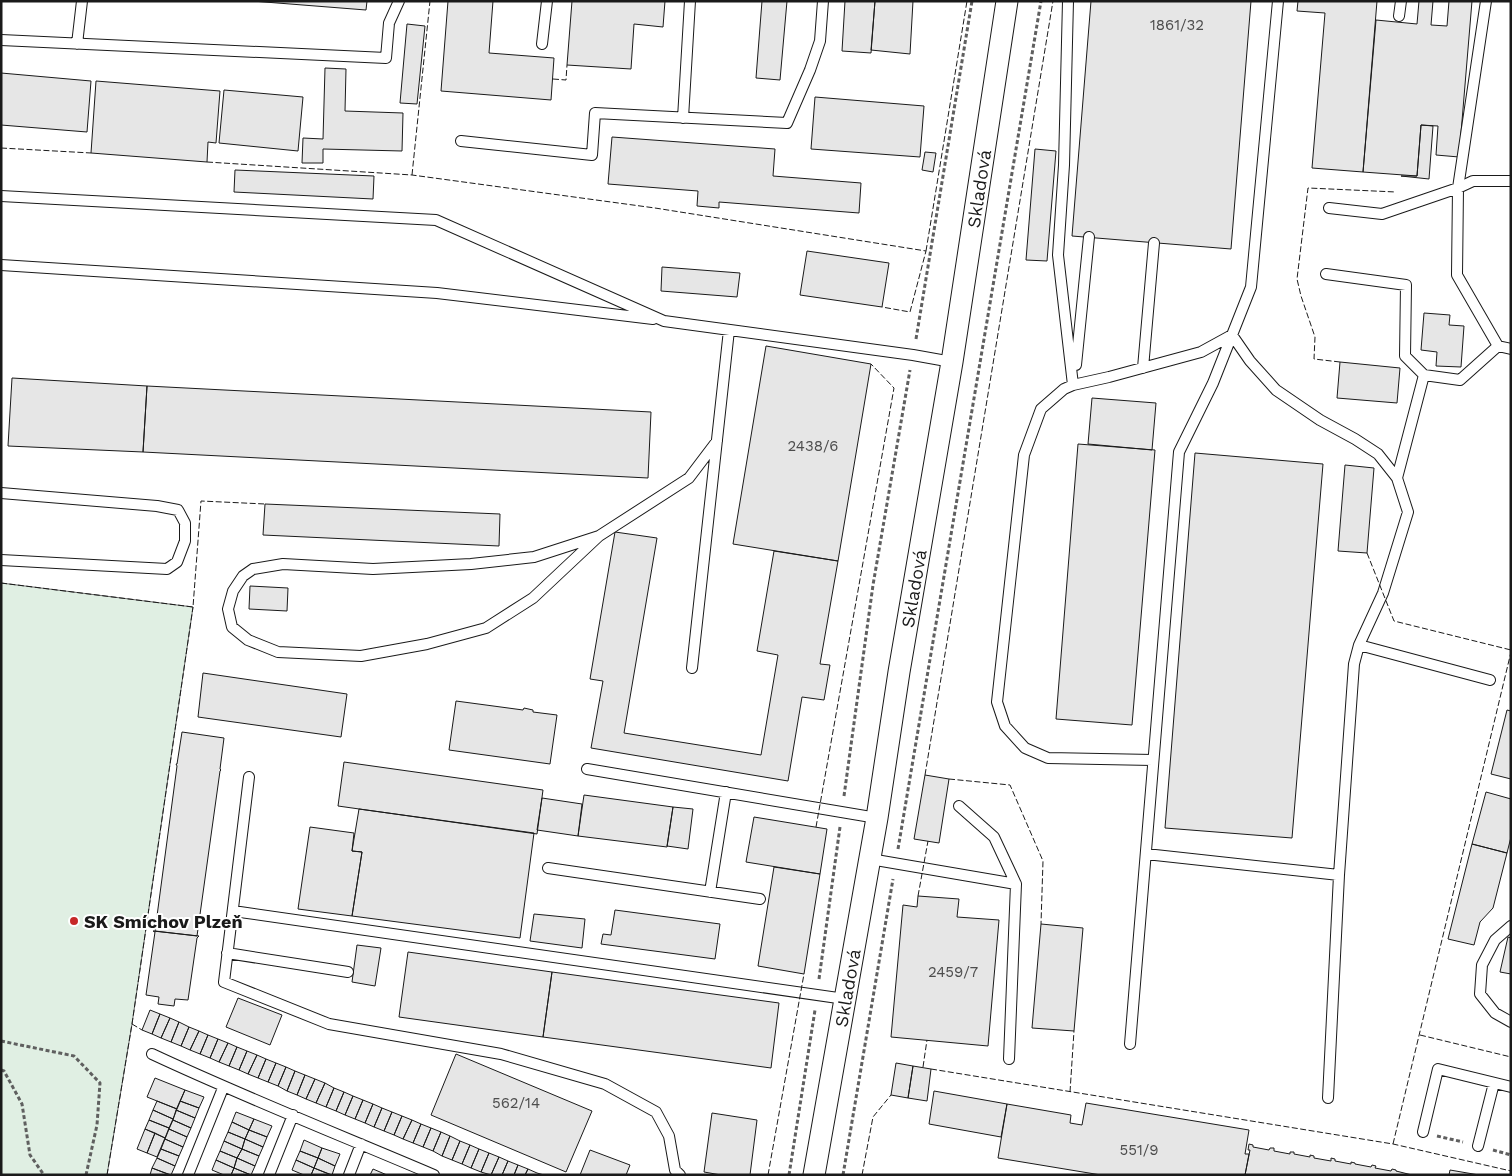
<svg xmlns="http://www.w3.org/2000/svg" width="1512" height="1176" font-family="'Work Sans',sans-serif">
<style>
.green{fill:#e0efe3;stroke:#6a6a6a}
.building{fill:#e6e6e6;stroke:#1a1a1a}
.lines{fill:none;stroke-linecap:round;stroke-linejoin:round}
.service-casing{stroke:#1a1a1a;stroke-width:12}
.minor-casing{stroke:#1a1a1a;stroke-width:23}
.path{stroke:#5f5f5f;stroke-width:3;stroke-dasharray:4 2.5;stroke-linecap:butt}
.service{stroke:#fff;stroke-width:10}
.minor{stroke:#fff;stroke-width:21}
.fence{stroke:#1a1a1a;stroke-width:1;stroke-dasharray:6 2.5;stroke-linecap:butt}
.poi-dot{fill:#c62828;stroke:#fff;stroke-width:2}
.labels{text-anchor:middle;dominant-baseline:central;stroke-width:4;stroke-linejoin:round;paint-order:stroke}
.number-label{font-size:15px;fill:#4d4d4d}
.street-label{font-size:18px;fill:#1a1a1a;stroke:#fff}
.poi-label{font-size:18px;font-weight:bold;fill:#1a1a1a;stroke:#fff;text-anchor:start}
</style>
<rect width="100%" height="100%" fill="#fff"/>
<path class="green" d="M1 583 193 607 132 1024 107 1175H1Z"/>
<path class="building" d="M252 1H367L366 10Z
M448 1H493L489 53 554 58 551 100 441 91Z
M572 1H665L663 27 634 24 631 69 567 65Z
M762 1H787L780 80 756 78Z
M845 1H875L871 53 842 51Z
M875 1H913L910 54 871 50Z
M1091 1H1251L1231 249 1072 236Z
M1298 1H1377L1363 172 1312 168 1325 13 1297 11Z
M1419 1H1433L1431 25 1447 26 1449 1H1472L1459 157 1436 155 1438 126 1421 125 1417 176 1363 172 1376 20 1417 24Z
M407 24 425 26 417 104 400 103Z
M325 68 346 69 345 111 403 113 402 151 323 149V163H302L303 138 323 139Z
M1 73 91 81 87 132 1 125Z
M96 81 220 91 216 143 208 142 207 162 91 153Z
M224 90 303 97 298 151 219 143Z
M815 97 924 106 920 157 811 149Z
M1421 125 1433 126 1429 179 1401 176H1417Z
M612 137 775 149 773 176 861 183 859 213 719 202V208L697 206 698 191 608 184Z
M1035 149 1056 151 1047 261 1026 260Z
M925 152 936 153 933 172 922 170Z
M235 170 374 176 373 199 234 192Z
M807 251 889 263 882 307 800 295Z
M662 267 740 273 737 297 661 291Z
M1424 313 1450 315 1449 325 1464 326 1461 367 1436 366 1437 352 1421 350Z
M766 346 871 364 838 561 733 544Z
M1340 362 1400 368 1397 403 1337 398Z
M12 378 147 386 143 452 8 446Z
M147 386 651 412 648 478 143 452Z
M1092 398 1156 403 1152 450 1088 444Z
M1078 444 1155 450 1132 725 1056 719Z
M1195 453 1323 464 1292 838 1165 828Z
M1345 465 1374 468 1367 553 1338 551Z
M265 504 500 514 499 546 263 535Z
M615 532 657 538 624 733 761 755 778 655 757 651 774 551 838 561 820 664 830 665 824 700 802 697 788 781 591 748 603 681 590 679Z
M250 586 288 588 287 611 249 609Z
M203 673 347 694 341 737 198 717Z
M456 701 523 710 524 708 533 710V712L557 715 550 764 449 750Z
M1507 710 1511 711V779L1491 774Z
M182 732 224 738 220 769 221 770 220 771 197 936 155 931 177 766 176 764H177Z
M344 762 543 790 537 834 338 806Z
M925 775 949 779 939 843 914 839Z
M1486 792 1511 799V837L1507 853 1472 844Z
M584 795 673 807 667 847 578 836Z
M542 798 582 804 578 836 537 830Z
M673 807 693 809 688 849 667 846Z
M359 809 534 833 520 938 352 916 362 852 352 851Z
M754 817 827 829 820 874 746 862Z
M310 827 354 833 352 851 362 852 352 916 298 909Z
M1472 844 1507 853 1493 908 1480 922 1474 945 1448 939Z
M774 867 820 874 804 974 758 966Z
M918 896 959 899 957 917 999 920 988 1046 891 1037 903 905 917 907Z
M615 910 720 924 715 959 601 944 603 934 611 935Z
M534 914 585 919 582 948 530 941Z
M1041 924 1083 928 1074 1031 1032 1028Z
M153 931 199 936 197 938 188 1000 175 999 174 1006 158 1004 159 997 146 995 155 932Z
M1508 937 1511 938V974L1500 972Z
M357 945 381 948 375 986 352 982Z
M408 952 552 972 543 1037 399 1017Z
M552 972 779 1003 771 1068 543 1037Z
M238 998 282 1015 270 1045 226 1027Z
M150 1010 160 1014 152 1034 142 1030Z
M160 1014 170 1018 161 1038 152 1034Z
M170 1018 179 1022 171 1042 161 1038Z
M179 1022 189 1027 181 1046 171 1042Z
M189 1027 199 1031 190 1050 181 1046Z
M199 1031 208 1035 200 1054 190 1050Z
M208 1035 218 1039 210 1058 200 1054Z
M218 1039 228 1043 219 1062 210 1058Z
M228 1043 237 1047 229 1066 219 1062Z
M237 1047 247 1051 239 1070 229 1066Z
M247 1051 257 1055 248 1074 239 1070Z
M456 1054 592 1111 566 1172 431 1115Z
M257 1055 266 1059 258 1078 248 1074Z
M266 1059 276 1063 268 1082 258 1078Z
M276 1063 286 1067 278 1086 268 1082Z
M896 1063 913 1066 908 1098 891 1095Z
M913 1066 931 1069 927 1101 908 1098Z
M286 1067 295 1071 287 1091 278 1086Z
M295 1071 305 1075 297 1095 287 1091Z
M305 1075 315 1079 306 1099 297 1095Z
M155 1078 185 1090 177 1109 147 1097Z
M315 1079 325 1083 316 1103 306 1099Z
M325 1083 334 1088 326 1107 316 1103Z
M334 1088 344 1092 336 1111 326 1107Z
M185 1090 204 1097 199 1108 180 1101Z
M934 1091 1007 1104 1001 1137 929 1124Z
M344 1092 353 1096 345 1115 336 1111Z
M353 1096 363 1100 355 1119 345 1115Z
M363 1100 373 1104 365 1123 355 1119Z
M157 1101 177 1109 173 1119 153 1110Z
M180 1101 199 1108 195 1118 176 1110Z
M1086 1103 1249 1130 1245 1154H1249L1245 1175H1101L998 1158 1007 1104 1071 1115 1070 1123 1082 1125Z
M373 1104 382 1108 374 1127 365 1123Z
M382 1108 392 1112 384 1131 374 1127Z
M153 1110 173 1119 169 1128 149 1120Z
M176 1110 195 1118 191 1128 173 1120Z
M236 1112 254 1119 249 1130 232 1122Z
M392 1112 402 1116 394 1135 384 1131Z
M712 1113 757 1120 750 1175H721L704 1172Z
M402 1116 412 1120 403 1139 394 1135Z
M254 1119 272 1126 267 1137 249 1130Z
M149 1120 169 1128 165 1138 145 1129Z
M173 1120 191 1128 187 1137 169 1129Z
M412 1120 421 1124 413 1143 403 1139Z
M232 1122 249 1130 245 1139 228 1132Z
M421 1124 431 1128 423 1147 413 1143Z
M431 1128 441 1132 433 1151 423 1147Z
M145 1129 155 1133 147 1153 137 1149Z
M169 1129 187 1137 183 1147 165 1139Z
M249 1130 267 1137 263 1147 245 1139Z
M228 1132 245 1139 242 1149 224 1141Z
M441 1132 450 1136 442 1156 433 1151Z
M155 1133 165 1138 157 1157 147 1153Z
M450 1136 460 1141 452 1160 442 1156Z
M165 1139 183 1147 179 1156 161 1149Z
M245 1139 263 1147 259 1156 242 1149Z
M304 1140 322 1148 318 1158 300 1151Z
M224 1141 242 1149 237 1158 220 1151Z
M460 1141 470 1145 462 1164 452 1160Z
M1249 1144 1253 1145V1147L1269 1150 1270 1148H1274V1151L1290 1154V1152H1294V1154L1310 1157V1155L1314 1156V1158L1331 1161V1158L1335 1159V1161L1351 1164V1162L1355 1163V1164L1371 1167 1372 1165 1376 1166 1375 1168 1391 1171 1392 1169 1396 1170V1171L1412 1175H1245L1250 1150H1248Z
M470 1145 479 1149 471 1168 462 1164Z
M322 1148 340 1154 335 1166 318 1158Z
M161 1149 179 1156 175 1166 157 1158Z
M242 1149 259 1156 255 1166 237 1158Z
M479 1149 489 1153 481 1172 471 1168Z
M590 1150 630 1165 626 1175H580Z
M220 1151 237 1158 234 1168 216 1160Z
M300 1151 318 1158 314 1168 296 1160Z
M489 1153 499 1157 491 1175 481 1172Z
M499 1157 508 1161 502 1175H491Z
M157 1158 175 1166 171 1175 152 1168Z
M237 1158 255 1166 251 1175 234 1168Z
M318 1158 335 1166 332 1175 314 1168Z
M216 1160 234 1168 231 1175H224L212 1170Z
M296 1160 314 1168 311 1175H304L292 1170Z
M508 1161 518 1165 514 1175H502Z
M518 1165 528 1169 525 1175H514Z
M152 1168 170 1175H150Z
M234 1168 251 1175H231Z
M314 1168 331 1175H311Z
M373 1169 387 1175H370Z
M528 1169 537 1173 544 1175H525Z
M1450 1170 1479 1175H1449Z"/>
<g class="lines">
<g class="service-casing">
<path id="service" d="M1068 1 1064 165 1058 255 1073 385
M1486 1 1458 188 1457 275 1498 346 1511 349
M1399 16 1401 1
M1 40 386 58 389 23 399 1
M77 44 82 1
M542 44 547 1
M683 118 690 1
M461 141 592 155 595 113 787 123 810 70 820 41 823 1
M1 196 436 220 664 321 913 355 952 362
M1329 208 1382 214 1458 188 1473 181H1511
M1 265 437 293 653 319
M1326 274 1406 285 1405 356 1424 375 1460 380 1498 346
M1076 365 1089 237
M1143 368 1154 243
M1397 478 1424 375
M1 493 157 506 178 510 185 523V541L177 562 167 569 1 560
M599 536 533 598 486 628 427 644 361 656 278 652 248 640 232 627 228 609 233 591 243 576 253 569 283 564 373 569 471 564 534 557 599 536 689 478 717 441
M1359 645 1490 680
M692 668 729 330
M1153 760 1048 758 1025 748 1005 726 997 702 1024 455 1041 409 1064 389 1073 385 1109 377 1201 352 1232 335 1250 361 1276 390 1320 420 1355 439 1378 454 1397 478 1408 512 1383 593 1359 645 1354 664 1339 875 1328 1098
M587 769 877 818
M249 777 224 982 329 1024 501 1054 605 1084 656 1112 669 1136 675 1170 680 1175
M959 806 994 837 1016 884 1009 1059
M1146 854 1339 875
M870 859 1016 884
M548 868 760 899
M710 892 726 792
M233 911 845 999
M1511 926 1495 940 1482 965 1480 994 1495 1013 1511 1022
M227 953 348 972
M1130 1044 1179 452 1213 383 1251 287 1278 1
M152 1054C244 1097 340 1135 434 1175
M1423 1132 1438 1069 1511 1087
M1478 1146 1494 1083
M188 1175 223 1088
M269 1175 293 1115
M349 1175 361 1144"/>
</g>
<g class="minor-casing">
<g id="minor">
<path id="s1" d="M814 1175 877 818 899 672 952 362 1007 1"/>
</g>
</g>
<path class="path" d="M916 339 972 1
M844 796 873 585 910 370
M898 849 1041 1
M819 979 840 827
M1 1041 74 1056 100 1083 97 1125 86 1175
M1 1070 4 1071 22 1104 30 1155 44 1175
M1437 1136 1463 1142
M1493 1150 1511 1155
M789 1175 815 1010
M843 1175 893 879"/>
<use href="#service" class="service"/>
<use href="#minor" class="minor"/>
<path class="fence" d="M553 79 566 80 567 65
M1 148 91 153
M207 162 412 175 655 208 926 251 910 312 882 307
M412 175 430 1
M926 251 967 1
M1340 362 1314 359 1315 337 1301 296 1297 279 1308 188 1396 192
M1367 553 1394 621 1511 650
M1 583 193 607 201 501 265 504
M925 775 1053 1
M949 779 1010 785 1043 861 1041 924
M816 827 894 388 871 364
M918 896 928 841
M132 1024 142 1030
M1420 1035 1511 1057
M923 1067 927 1040
M931 1069 1393 1144 1511 1171
M1070 1092 1074 1031
M1393 1144 1511 652
M107 1175 132 1024 193 607
M768 1175 804 974
M862 1175 873 1117 891 1095"/>
</g>
<circle class="poi-dot" cx="74" cy="921" r="5"/>
<g class="labels">
<g class="number-label">
<text x="1177" y="25">1861/32</text>
<text x="813" y="446">2438/6</text>
<text x="953" y="972">2459/7</text>
<text x="516" y="1103">562/14</text>
<text x="1139" y="1150">551/9</text>
</g>
<g class="street-label">
<text stroke="none"><textPath href="#s1" startOffset="1000">Skladová</textPath></text>
<text stroke="none"><textPath href="#s1" startOffset="595">Skladová</textPath></text>
<text stroke="none"><textPath href="#s1" startOffset="190">Skladová</textPath></text>
</g>
<g class="poi-label">
<text x="84" y="921">SK Smíchov Plzeň</text>
</g>
</g>
<rect width="1512" height="1176" fill="none" stroke="#1a1a1a" stroke-width="5"/>
</svg>
